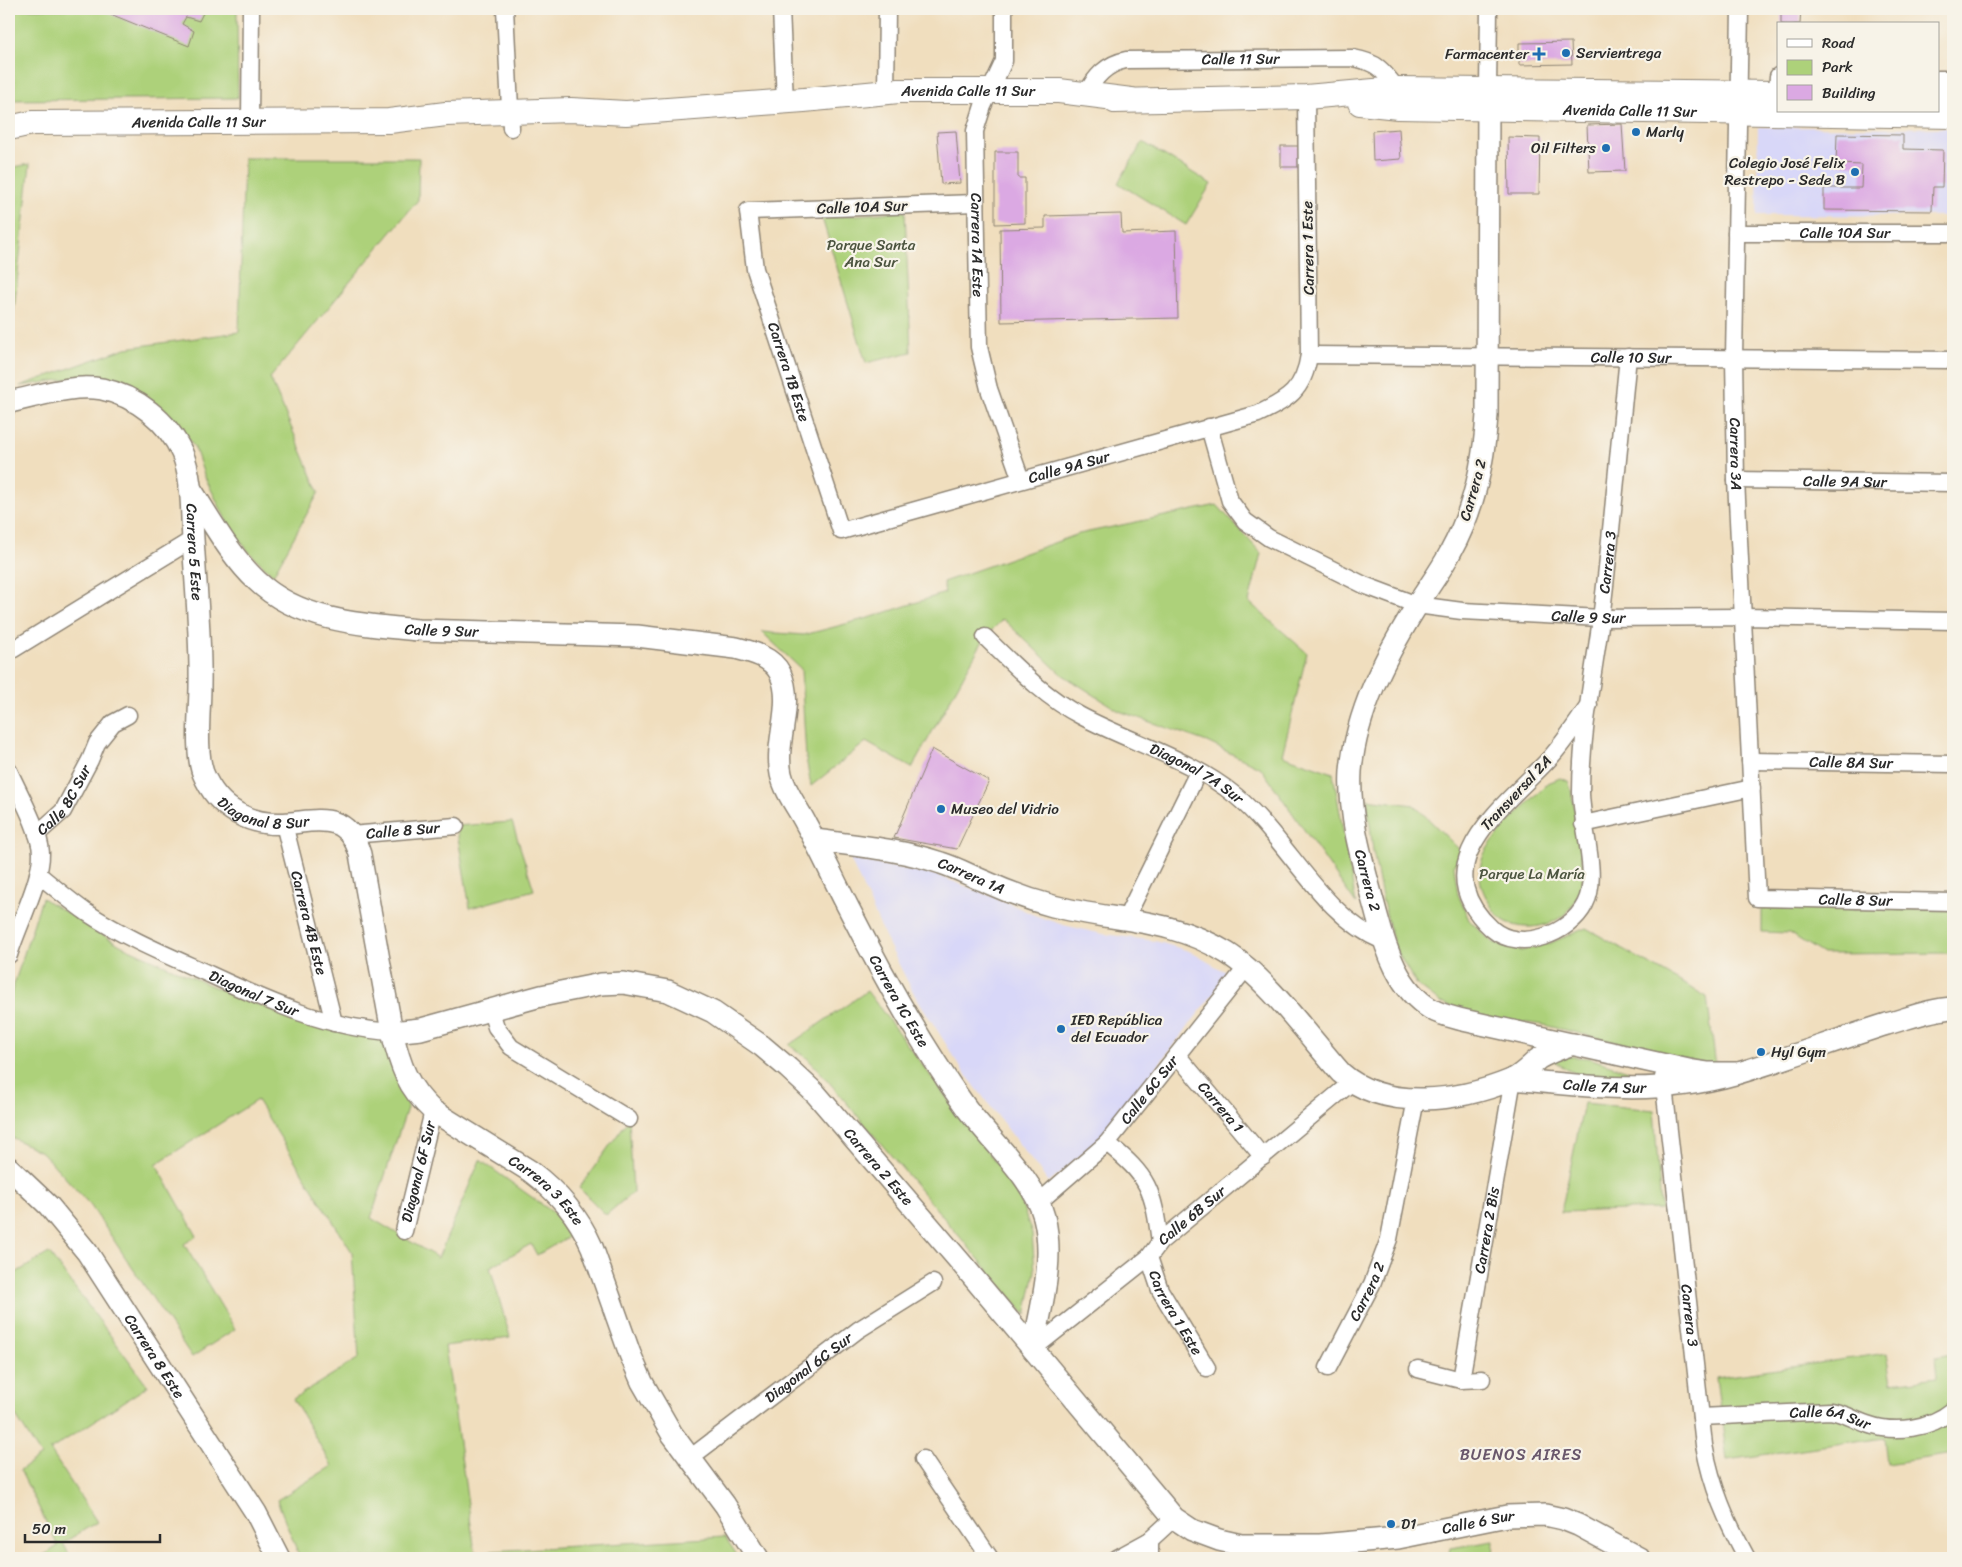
<svg xmlns="http://www.w3.org/2000/svg" width="1962" height="1567" viewBox="0 0 1962 1567" font-family="Sriracha,sans-serif">
	<style>
		.built { fill: #d8d7f8 }
		.green { fill: #add17a; stroke: #6c7e52 }
		.building { fill: #dba9e3 }
		.lines { fill: none; stroke-linecap: round; stroke-linejoin: round }
		.minor-casing { stroke: #8e8474; stroke-width: 19 }
		.tertiary-casing { stroke: #8e8474; stroke-width: 24 }
		.secondary-casing { stroke: #8e8474; stroke-width: 26 }
		.minor { stroke: #fff; stroke-width: 16 }
		.tertiary { stroke: #fff; stroke-width: 21 }
		.secondary { stroke: #fff; stroke-width: 24 }
		.poi-dot { fill: #1f6fb2; stroke: #f7f3e8; stroke-width: 2 }
		.labels { text-anchor: middle; stroke-width: 4.5; stroke-linejoin: round; paint-order: stroke }
		.poi-label { font-size: 15px; fill: #2b2b2b; stroke: #f7f3e8; text-anchor: start }
		.street-label { font-size: 15px; fill: #2b2b2b; stroke: #f7f3e8 }
		.park-label { font-size: 15px; fill: #4c543f; stroke: #f7f3e8 }
		.neighbourhood-label { font-size: 16px; letter-spacing: 1px; fill: #69576b; stroke: #f7f3e8 }
	</style>
	<rect width="100%" height="100%" fill="#f7f3e8"/>
	<filter id="ink" filterUnits="userSpaceOnUse"><feTurbulence type="fractalNoise" baseFrequency=".02" numOctaves="2"/><feDisplacementMap in="SourceGraphic" scale="10" xChannelSelector="R" yChannelSelector="G"/><feConvolveMatrix kernelMatrix="1 2 1 2 8 2 1 2 1" color-interpolation-filters="sRGB"/></filter>
	<filter id="wash" filterUnits="userSpaceOnUse"><feTurbulence type="fractalNoise" baseFrequency=".0096" numOctaves="4" result="noise"/><feDisplacementMap in="SourceGraphic" scale="20" xChannelSelector="R" yChannelSelector="G"/><feGaussianBlur stdDeviation="1.12" result="paint"/><feColorMatrix in="noise" values="0 0 0 0 0 0 0 0 0 0 0 0 0 0 0 0 0 1.4 0 .05"/><feComposite in="paint" operator="in"/></filter>
	<g filter="url(#wash)">
		<rect width="100%" height="100%" fill="#f0debe"/>
		<g class="built">
			<path d="M1758,127L1953,128V216L1757,215Z"/>
			<path d="M850,859L936,875L1004,901L1034,915L1063,925L1103,934L1155,941L1189,951L1229,974L1102,1137L1049,1183L961,1068L912,990L889,945Z"/>
		</g>
		<g class="green">
			<path d="M9,9H237L238,98L9,100Z"/>
			<path d="M1143,142L1211,184L1186,225L1118,183Z"/>
			<path d="M244,158H419L418,200L270,378L319,492L273,575L250,553L229,526L204,475L195,448L177,423L151,400L115,381L81,377L20,386L126,348L239,332Z"/>
			<path d="M30,164L9,355V168Z"/>
			<path d="M905,211L911,352L866,363L822,218Z"/>
			<path d="M1217,505L1261,553L1249,602L1307,653L1282,755L1333,773L1356,904L1261,768L1207,742L1119,711L1060,673L1003,619L985,637L912,768L866,742L811,786L806,758L801,669L762,632L804,635L872,617L945,593L943,582L1079,534Z"/>
			<path d="M1560,778L1568,781L1571,789L1584,873C1581,887 1577,904 1565,914C1550,927 1523,932 1505,921C1496,916 1491,906 1486,897C1479,884 1478,871 1483,857C1488,840 1533,799 1548,783Z"/>
			<path d="M1367,799L1414,805L1461,851L1454,866L1458,894L1469,920L1492,942L1521,951L1550,943L1586,928L1707,997L1716,1066L1544,1025L1480,1017L1441,1003L1416,984L1395,948L1383,902L1373,851Z"/>
			<path d="M512,822L534,890L470,908L456,826Z"/>
			<path d="M42,898L122,946L230,994L318,1028L383,1039L408,1105L371,1218L438,1258L480,1160L558,1216L573,1234L537,1255L531,1244L490,1267L510,1337L445,1346L475,1552L725,1537L739,1558H300L277,1500L332,1466L293,1399L359,1358L352,1252L257,1100L156,1164L197,1236L184,1244L235,1329L192,1357L91,1206L43,1153L9,1136V1000Z"/>
			<path d="M1762,908L1953,910V953L1823,954L1789,933L1762,932Z"/>
			<path d="M867,991L1001,1170L1020,1199L1032,1234L1035,1271L1026,1315L823,1075L807,1058L789,1045Z"/>
			<path d="M1563,1056L1589,1058L1631,1072C1600,1078 1576,1081 1551,1058Z"/>
			<path d="M1584,1103L1654,1110L1661,1209L1561,1212Z"/>
			<path d="M629,1119L633,1192L606,1215L579,1188Z"/>
			<path d="M49,1253L148,1386L50,1450L97,1522L63,1543L71,1558H39L58,1546L20,1470L41,1456L9,1405V1277Z"/>
			<path d="M1887,1353L1892,1383L1937,1377L1935,1357L1953,1354V1417H1950L1953,1454L1887,1464L1884,1437L1727,1460L1716,1378Z"/>
			<path d="M1494,1541L1493,1558H1448L1450,1548Z"/>
		</g>
		<g id="blocks">
			<g class="building">
				<path d="M98,9H205L199,21L186,17L182,24L194,31L189,46Z"/>
				<path d="M1781,9H1801L1800,24H1781Z"/>
				<path d="M1571,42L1572,64L1519,65V43Z"/>
				<path d="M1622,124L1625,171L1589,172L1587,125Z"/>
				<path d="M1399,129L1401,159L1373,161L1372,131Z"/>
				<path d="M956,131L960,183L941,184L937,132Z"/>
				<path d="M1837,134L1903,135V149L1943,150L1942,187H1933L1932,211L1824,210V188H1861L1862,165L1836,164Z"/>
				<path d="M1508,137L1540,138L1539,194H1509Z"/>
				<rect x="1281" y="146" width="20" height="21"/>
				<path d="M995,152H1018V178H1025V223L995,224Z"/>
				<path d="M1121,214L1122,233L1176,231L1178,318L1001,322L1000,229L1045,228V216Z"/>
				<path d="M932,749L989,781L957,849L894,838Z"/>
			</g>
		</g>
	</g>
	<g filter="url(#ink)">
		<use href="#blocks" fill-opacity="0" stroke="#8e8474" stroke-width="1"/>
		<g class="lines">
			<g class="minor-casing">
				<g id="minor">
					<path d="M505,9L511,128"/>
					<path d="M781,9L785,102"/>
					<path id="s1" d="M1004,9V61L983,106L975,131L979,347L989,389L1021,480"/>
					<path id="s2" d="M1740,9L1734,358L1736,480L1757,898L1953,902"/>
					<path d="M1938,79H1953"/>
					<path d="M1488,90L1489,9"/>
					<path d="M886,93L887,9"/>
					<path d="M1777,93L1778,76"/>
					<path id="s3" d="M1086,94C1095,77 1106,64 1126,60L1353,58C1377,62 1383,70 1397,89"/>
					<path d="M250,121L251,9"/>
					<path id="s4" d="M976,203L748,211L755,269L841,531L1258,414C1288,400 1304,390 1309,355L1306,97"/>
					<path id="s5" d="M1736,233H1953"/>
					<path id="s6" d="M1309,355L1953,360"/>
					<path id="s7" d="M1209,427L1230,501L1245,521L1269,538L1364,585L1417,605L1462,611L1601,618L1743,617L1953,621"/>
					<path id="s8" d="M1736,480L1953,483"/>
					<path id="s9" d="M985,637C1015,666 1044,697 1081,716C1132,743 1191,759 1236,796C1287,838 1322,917 1383,941"/>
					<path d="M9,652L193,539"/>
					<path id="s10" d="M1589,705C1577,723 1565,741 1550,758C1506,806 1420,863 1492,929C1520,953 1570,934 1585,904C1600,876 1581,825 1581,792C1581,735 1593,677 1601,619C1612,532 1619,444 1628,357"/>
					<path id="s11" d="M1750,761L1953,764"/>
					<path d="M9,771C19,793 40,830 41,853C42,879 17,928 9,955"/>
					<path id="s12" d="M284,824L334,1023"/>
					<path d="M1583,824L1752,788"/>
					<path id="s13" d="M37,834L63,811L90,760L97,743L113,723L128,715"/>
					<path id="s14" d="M351,835L456,826"/>
					<path id="s15" d="M38,874C54,887 69,900 86,912C125,938 169,956 211,975C269,1002 327,1028 392,1032"/>
					<path d="M1126,918L1198,772"/>
					<path d="M490,1008L496,1027L511,1047L629,1119"/>
					<path id="s16" d="M1177,1055L1263,1157"/>
					<path id="s17" d="M1663,1077L1704,1445C1712,1488 1726,1520 1747,1558"/>
					<path d="M1107,1143C1149,1177 1153,1189 1160,1242"/>
					<path id="s18" d="M1039,1202L1107,1143L1246,968"/>
					<path id="s19" d="M404,1231L433,1111"/>
					<path id="s20" d="M1149,1257L1160,1290L1207,1368"/>
					<path id="s21" d="M1033,1349L1149,1257L1160,1242L1352,1082"/>
					<path id="s22" d="M1328,1368L1372,1284L1389,1239L1416,1099"/>
					<path d="M1418,1369L1461,1380L1482,1379"/>
					<path id="s23" d="M1461,1380L1513,1079"/>
					<path id="s24" d="M1701,1417L1830,1411C1845,1413 1852,1419 1867,1424C1895,1434 1930,1429 1953,1410"/>
					<path id="s25" d="M690,1458L858,1330L933,1283"/>
					<path d="M923,1459L990,1558"/>
					<path d="M1117,1558L1150,1540L1174,1518"/>
					<path d="M1150,1558V1540"/>
				</g>
			</g>
			<g class="tertiary-casing">
				<g id="tertiary">
					<path id="s26" d="M1488,91L1487,415C1484,463 1474,510 1450,553C1440,572 1427,589 1416,607C1385,657 1356,712 1351,771C1348,820 1365,870 1377,916C1386,950 1399,990 1431,1009C1441,1015 1452,1017 1463,1020L1693,1071L1707,1073H1737"/>
					<path id="s27" d="M9,402C39,396 71,384 102,389C136,396 168,421 182,453C193,478 191,511 193,539C196,588 201,637 200,686C200,710 195,751 203,773C218,810 251,827 290,823C304,822 321,818 335,823C349,827 356,841 360,854L392,1032C400,1065 407,1087 433,1111L530,1171C558,1192 578,1215 592,1247L630,1354L642,1382L672,1434L725,1505L758,1558"/>
					<path id="s28" d="M190,488C210,518 230,556 257,581C299,621 363,625 418,630L637,636L736,648C752,652 772,657 780,673C795,704 774,741 781,774C785,792 798,808 806,824C821,851 834,880 848,907C883,976 920,1043 965,1106C989,1139 1034,1178 1044,1217C1055,1260 1041,1307 1033,1349"/>
					<path id="s29" d="M815,840C857,846 900,849 941,863C957,868 971,876 986,882C1008,892 1030,900 1053,906C1115,922 1170,917 1227,953C1267,978 1309,1037 1341,1073C1385,1112 1460,1101 1511,1080C1521,1076 1530,1066 1538,1059C1549,1052 1561,1048 1573,1044"/>
					<path id="s30" d="M392,1032L421,1029L541,996L601,984L623,983L668,991L713,1012L762,1046L788,1068L816,1094L962,1264L1174,1518L1192,1530L1219,1540L1241,1545H1320L1398,1538L1507,1516L1545,1515L1563,1519L1578,1525L1639,1558"/>
					<path id="s31" d="M1513,1079C1592,1087 1658,1096 1735,1074C1786,1059 1836,1040 1887,1024C1909,1018 1931,1009 1953,1008"/>
					<path id="s32" d="M9,1168L49,1206L87,1252L256,1513L279,1558"/>
				</g>
			</g>
			<g class="secondary-casing">
				<g id="secondary">
					<path d="M1938,95L1953,96"/>
					<path d="M1115,101L1306,97L1397,89L1778,93"/>
					<path id="s33" d="M1360,103L1398,107L1953,116"/>
					<path id="s34" d="M9,128L32,123L389,121L446,114L571,110L626,113L804,100L899,91H1059L1131,100"/>
				</g>
			</g>
			<use href="#minor" class="minor"/>
			<use href="#tertiary" class="tertiary"/>
			<use href="#secondary" class="secondary"/>
		</g>
	</g>
	<g class="poi-dot">
		<circle cx="1566" cy="53" r="5"/>
		<path d="M1536.5 46.5h5v5h5v5h-5v5h-5v-5h-5v-5h5z"/>
		<circle cx="1636" cy="132" r="5"/>
		<circle cx="1606" cy="148" r="5"/>
		<circle cx="1855" cy="172" r="5"/>
		<circle cx="941" cy="809" r="5"/>
		<circle cx="1061" cy="1029" r="5"/>
		<circle cx="1761" cy="1052" r="5"/>
		<circle cx="1391" cy="1524" r="5"/>
	</g>
	<g class="labels">
		<g class="poi-label">
			<text x="1576" y="58">Servientrega</text>
			<text x="1529" y="59" text-anchor="end">Farmacenter</text>
			<text x="1646" y="137">Marly</text>
			<text x="1596" y="153" text-anchor="end">Oil Filters</text>
			<text x="1845" y="168" text-anchor="end">Colegio José Felix<tspan x="1845" dy="17">Restrepo - Sede B</tspan></text>
			<text x="951" y="814">Museo del Vidrio</text>
			<text x="1071" y="1025">IED República<tspan x="1071" dy="17">del Ecuador</tspan></text>
			<text x="1771" y="1057">Hyl Gym</text>
			<text x="1401" y="1529">D1</text>
		</g>
		<g class="street-label">
			<text dy="5" stroke="none"><textPath href="#s3" startOffset="169">Calle 11 Sur</textPath></text>
			<text dy="5" stroke="none"><textPath href="#s34" startOffset="961">Avenida Calle 11 Sur</textPath></text>
			<text dy="5" stroke="none"><textPath href="#s33" startOffset="270">Avenida Calle 11 Sur</textPath></text>
			<text dy="5" stroke="none"><textPath href="#s34" startOffset="190">Avenida Calle 11 Sur</textPath></text>
			<text transform="translate(862 207) rotate(-2)" y="5">Calle 10A Sur</text>
			<text dy="5" stroke="none"><textPath href="#s5" startOffset="109">Calle 10A Sur</textPath></text>
			<text dy="5" stroke="none"><textPath href="#s1" startOffset="242">Carrera 1A Este</textPath></text>
			<text transform="translate(1308 248) rotate(-91)" y="5">Carrera 1 Este</text>
			<text dy="5" stroke="none"><textPath href="#s6" startOffset="322">Calle 10 Sur</textPath></text>
			<text dy="5" stroke="none"><textPath href="#s4" startOffset="395">Carrera 1B Este</textPath></text>
			<text dy="5" stroke="none"><textPath href="#s2" startOffset="445">Carrera 3A</textPath></text>
			<text dy="5" stroke="none"><textPath href="#s4" startOffset="799">Calle 9A Sur</textPath></text>
			<text dy="5" stroke="none"><textPath href="#s8" startOffset="109">Calle 9A Sur</textPath></text>
			<text transform="translate(1473 490) rotate(-74)" y="5">Carrera 2</text>
			<text dy="5" stroke="none"><textPath href="#s27" startOffset="301">Carrera 5 Este</textPath></text>
			<text dy="5" stroke="none"><textPath href="#s10" startOffset="730">Carrera 3</textPath></text>
			<text dy="5" stroke="none"><textPath href="#s7" startOffset="466">Calle 9 Sur</textPath></text>
			<text dy="5" stroke="none"><textPath href="#s28" startOffset="310">Calle 9 Sur</textPath></text>
			<text dy="5" stroke="none"><textPath href="#s11" startOffset="101">Calle 8A Sur</textPath></text>
			<text dy="5" stroke="none"><textPath href="#s9" startOffset="254">Diagonal 7A Sur</textPath></text>
			<text transform="translate(1516 793) rotate(-47)" y="5">Transversal 2A</text>
			<text dy="5" stroke="none"><textPath href="#s13" startOffset="44">Calle 8C Sur</textPath></text>
			<text dy="5" stroke="none"><textPath href="#s27" startOffset="602">Diagonal 8 Sur</textPath></text>
			<text dy="5" stroke="none"><textPath href="#s14" startOffset="52">Calle 8 Sur</textPath></text>
			<text dy="5" stroke="none"><textPath href="#s29" startOffset="161">Carrera 1A</textPath></text>
			<text dy="5" stroke="none"><textPath href="#s26" startOffset="821">Carrera 2</textPath></text>
			<text dy="5" stroke="none"><textPath href="#s2" startOffset="988">Calle 8 Sur</textPath></text>
			<text dy="5" stroke="none"><textPath href="#s12" startOffset="102">Carrera 4B Este</textPath></text>
			<text dy="5" stroke="none"><textPath href="#s15" startOffset="248">Diagonal 7 Sur</textPath></text>
			<text dy="5" stroke="none"><textPath href="#s28" startOffset="1016">Carrera 1C Este</textPath></text>
			<text dy="5" stroke="none"><textPath href="#s31" startOffset="92">Calle 7A Sur</textPath></text>
			<text dy="5" stroke="none"><textPath href="#s18" startOffset="158">Calle 6C Sur</textPath></text>
			<text dy="5" stroke="none"><textPath href="#s16" startOffset="68">Carrera 1</textPath></text>
			<text dy="5" stroke="none"><textPath href="#s30" startOffset="560">Carrera 2 Este</textPath></text>
			<text dy="5" stroke="none"><textPath href="#s19" startOffset="61">Diagonal 6F Sur</textPath></text>
			<text dy="5" stroke="none"><textPath href="#s27" startOffset="1128">Carrera 3 Este</textPath></text>
			<text dy="5" stroke="none"><textPath href="#s21" startOffset="208">Calle 6B Sur</textPath></text>
			<text dy="5" stroke="none"><textPath href="#s23" startOffset="152">Carrera 2 Bis</textPath></text>
			<text dy="5" stroke="none"><textPath href="#s22" startOffset="86">Carrera 2</textPath></text>
			<text dy="5" stroke="none"><textPath href="#s20" startOffset="62">Carrera 1 Este</textPath></text>
			<text dy="5" stroke="none"><textPath href="#s17" startOffset="240">Carrera 3</textPath></text>
			<text dy="5" stroke="none"><textPath href="#s32" startOffset="239">Carrera 8 Este</textPath></text>
			<text dy="5" stroke="none"><textPath href="#s25" startOffset="149">Diagonal 6C Sur</textPath></text>
			<text dy="5" stroke="none"><textPath href="#s24" startOffset="130">Calle 6A Sur</textPath></text>
			<text dy="5" stroke="none"><textPath href="#s30" startOffset="1331">Calle 6 Sur</textPath></text>
		</g>
		<g class="park-label">
			<text x="871" y="250">Parque Santa<tspan x="871" dy="17">Ana Sur</tspan></text>
			<text x="1532" y="879">Parque La María</text>
		</g>
		<g class="neighbourhood-label">
			<text x="1521" y="1460">BUENOS AIRES</text>
		</g>
	</g>
	<rect width="1962" height="1567" fill="none" stroke="#f7f3e8" stroke-width="30"/>
	<rect x="1777" y="22" width="162" height="90" fill="#f7f3e8" stroke="#a5a39c"/>
	<rect x="1787" y="39" width="25" height="8" fill="#ffffff" stroke="#a5a39c"/>
	<text x="1822" y="48" font-size="15" fill="#2b2b2b">Road</text>
	<rect x="1787" y="60" width="25" height="15" fill="#add17a" stroke="#a5a39c"/>
	<text x="1822" y="72" font-size="15" fill="#2b2b2b">Park</text>
	<rect x="1787" y="85" width="25" height="15" fill="#dba9e3" stroke="#a5a39c"/>
	<text x="1822" y="98" font-size="15" fill="#2b2b2b">Building</text>
	<path d="M25 1534v8h135v-8" fill="none" stroke="#2b2b2b" stroke-width="2.5"/>
	<text x="32" y="1534" font-size="15" fill="#2b2b2b" stroke="#f7f3e8" stroke-width="4" paint-order="stroke">50 m</text>
</svg>
